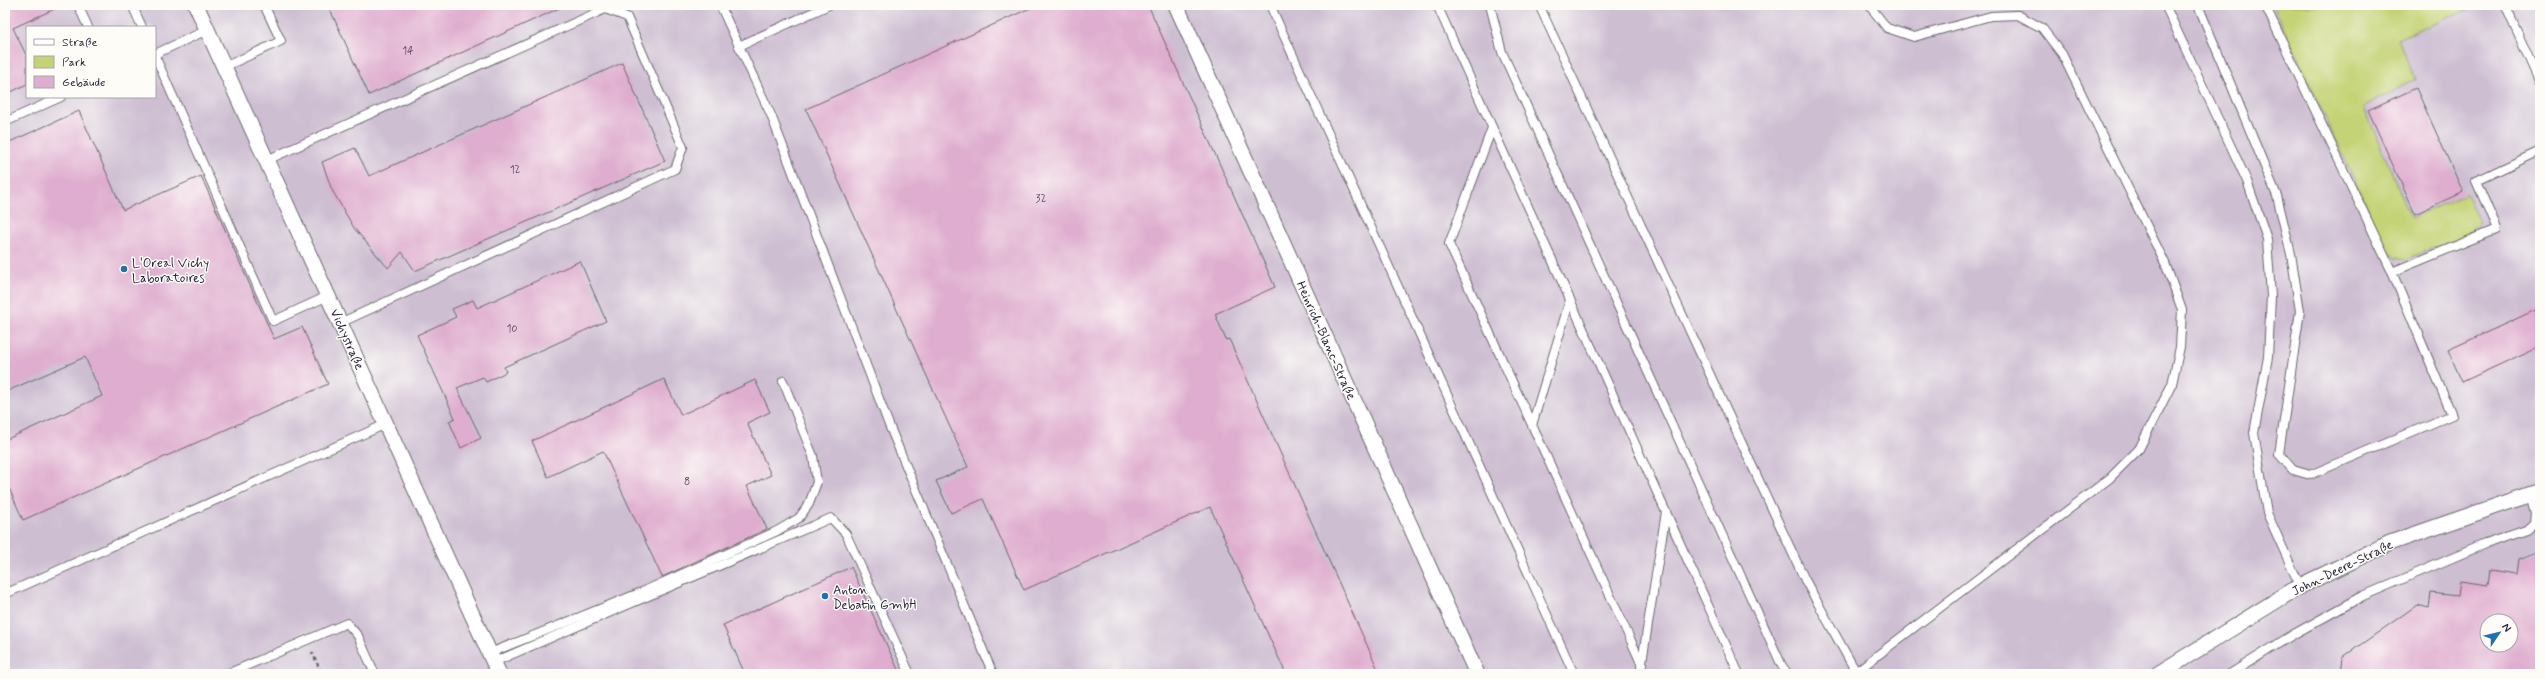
<svg xmlns="http://www.w3.org/2000/svg" width="2545" height="679" viewBox="0 0 2545 679" font-family="Mynerve,sans-serif">
	<style>
		.industrial { fill: #cdbed2; fill-rule: evenodd }
		.green { fill: #c4d375; stroke: #737a58 }
		.building { fill: #dfadcf; fill-rule: evenodd }
		.lines { fill: none; stroke-linecap: round; stroke-linejoin: round }
		.service-casing { stroke: #69676d; stroke-width: 10 }
		.minor-casing { stroke: #69676d; stroke-width: 17 }
		.path { stroke: #69676d; stroke-width: 2.5; stroke-dasharray: 3 3; stroke-linecap: butt }
		.service { stroke: #fff; stroke-width: 8 }
		.minor { stroke: #fff; stroke-width: 15 }
		.poi-dot { fill: #1f6fb2; stroke: #fdfcf7; stroke-width: 1.5 }
		.labels { text-anchor: middle; stroke-width: 3; stroke-linejoin: round; paint-order: stroke }
		.number-label { font-size: 11px; fill: #514560 }
		.poi-label { font-size: 13px; fill: #22223b; stroke: #fdfcf7; text-anchor: start }
		.street-label { font-size: 13px; fill: #22223b; stroke: #fdfcf7 }
	</style>
	<rect width="100%" height="100%" fill="#fdfcf7"/>
	<filter id="ink" filterUnits="userSpaceOnUse"><feTurbulence type="fractalNoise" baseFrequency=".025" numOctaves="2"/><feDisplacementMap in="SourceGraphic" scale="8" xChannelSelector="R" yChannelSelector="G"/><feConvolveMatrix kernelMatrix="1 2 1 2 8 2 1 2 1" color-interpolation-filters="sRGB"/></filter>
	<filter id="wash" filterUnits="userSpaceOnUse"><feTurbulence type="fractalNoise" baseFrequency=".012" numOctaves="4" result="noise"/><feDisplacementMap in="SourceGraphic" scale="16" xChannelSelector="R" yChannelSelector="G"/><feGaussianBlur stdDeviation="0.9" result="paint"/><feColorMatrix in="noise" values="0 0 0 0 0 0 0 0 0 0 0 0 0 0 0 0 0 1.4 0 .05"/><feComposite in="paint" operator="in"/></filter>
	<g filter="url(#wash)">
		<rect width="100%" height="100%" fill="#eee6ca"/>
		<path class="industrial" d="M5,5H2540V674H5ZM27,27H155V97H27ZM2487,621H2511V645H2487Z"/>
		<path class="green" d="M2273,5H2478L2398,39L2415,79L2364,107L2411,218L2466,194L2479,222L2468,234L2406,259L2396,257L2387,250Z"/>
		<g id="blocks">
			<g class="building">
				<path d="M5,5H63L13,28L27,57V84L5,95Z"/>
				<path d="M328,5H566L369,95Z"/>
				<path d="M1037,5H1148L1275,287L1215,314L1226,340L1229,339L1380,674H1286L1210,507L1024,590L983,499L951,513L936,481L968,467L806,109Z"/>
				<path d="M622,63L665,161L415,271L402,252L388,268L354,228L332,190L322,162L355,148L369,176Z"/>
				<path d="M2416,88L2463,192L2415,214L2368,110Z"/>
				<path d="M79,111L123,210L201,176L274,339L302,327L328,384L23,520L5,479V440L102,396L85,357L5,392V144Z"/>
				<path d="M580,261L606,321L504,367L506,372L486,382L483,377L457,388L481,438L461,448L449,421L455,418L417,335L456,317L452,309L473,300L477,308Z"/>
				<path d="M2540,308V346L2462,382L2448,350Z"/>
				<path d="M664,379L681,415L755,380L770,412L747,423L771,475L747,486L767,529L662,577L603,451L548,477L532,441Z"/>
				<path d="M2540,551V674H2341L2343,657L2417,605L2429,608L2431,593L2458,596L2460,581L2488,585L2490,570L2517,574L2519,559ZM2487,621H2511V645H2487Z"/>
				<path d="M851,567L900,674H745L723,625Z"/>
			</g>
		</g>
	</g>
	<g filter="url(#ink)">
		<use href="#blocks" fill-opacity="0" stroke="#69676d" stroke-width="1"/>
		<g class="lines">
			<g class="service-casing">
				<g id="service">
					<path d="M78,5L88,27"/>
					<path d="M132,5L142,27"/>
					<path d="M720,5L771,115L889,425L993,674"/>
					<path d="M1270,5L1574,674"/>
					<path d="M1437,5L1739,674"/>
					<path d="M1490,5L1502,52L1782,666L1788,674"/>
					<path d="M1539,5L1805,580L1856,672"/>
					<path d="M2165,5L2247,181L2267,239L2271,296L2268,357L2254,433L2267,513L2300,586"/>
					<path d="M2198,5L2277,196L2291,254L2300,311L2279,454L2293,470L2310,475L2452,415L2392,272L2265,5"/>
					<path d="M2505,5L2540,83"/>
					<path d="M739,46L829,5"/>
					<path d="M155,54L207,30"/>
					<path d="M155,56L273,321L328,296"/>
					<path d="M224,67L281,41L264,5"/>
					<path d="M5,122L61,97"/>
					<path d="M1492,128L1449,244L1642,665"/>
					<path d="M267,160L605,9L627,17L683,147L675,169L340,323"/>
					<path d="M2392,272L2497,229L2476,181L2540,151"/>
					<path d="M1532,425L1570,300"/>
					<path d="M5,594L386,424"/>
					<path d="M490,653L642,592L777,531L799,518L809,504L817,482L813,456L783,381"/>
					<path d="M494,662L831,518L846,534L910,674"/>
					<path d="M227,674L347,623L358,636L375,674"/>
					<path d="M1640,674L1666,512"/>
					<path d="M1853,674L2110,478L2139,449L2172,384L2180,347L2182,310L2165,263L2062,54L2042,28L2018,15L1991,16L1914,37L1887,28L1869,5"/>
					<path d="M2230,674L2294,634L2363,596L2485,544L2526,530L2534,523L2535,513L2530,494"/>
				</g>
			</g>
			<g class="minor-casing">
				<g id="minor">
					<path d="M196,5L499,674"/>
					<path d="M1176,5L1477,674"/>
					<path d="M2158,674L2300,586L2390,543L2540,491"/>
				</g>
			</g>
			<path class="path" d="M312,652L322,674"/>
			<use href="#service" class="service"/>
			<use href="#minor" class="minor"/>
		</g>
	</g>
	<g class="poi-dot">
		<circle cx="124" cy="269" r="4"/>
		<circle cx="825" cy="596" r="4"/>
	</g>
	<g class="labels">
		<g class="number-label">
			<text x="408" y="54">14</text>
			<text x="515" y="173">12</text>
			<text x="1041" y="202">32</text>
			<text x="512" y="332">10</text>
			<text x="687" y="485">8</text>
		</g>
		<g class="poi-label">
			<text x="132" y="267">L'Oreal Vichy<tspan x="132" dy="15">Laboratoires</tspan></text>
			<text x="833" y="594">Anton<tspan x="833" dy="15">Debatin GmbH</tspan></text>
		</g>
		<g class="street-label">
			<text transform="translate(348 339) rotate(66)" y="5">Vichystraße</text>
			<text transform="translate(1327 340) rotate(66)" y="5">Heinrich-Blanc-Straße</text>
			<text transform="translate(2342 567) rotate(-26)" y="5">John-Deere-Straße</text>
		</g>
	</g>
	<rect width="2545" height="679" fill="none" stroke="#fdfcf7" stroke-width="20"/>
	<rect x="26" y="26" width="130" height="72" fill="#fdfcf7" stroke="#a5a5ac"/>
	<rect x="34" y="39" width="20" height="6" fill="#ffffff" stroke="#a5a5ac"/>
	<text x="62" y="46" font-size="12" fill="#22223b">Straße</text>
	<rect x="34" y="56" width="20" height="12" fill="#c4d375" stroke="#a5a5ac"/>
	<text x="62" y="66" font-size="12" fill="#22223b">Park</text>
	<rect x="34" y="76" width="20" height="12" fill="#dfadcf" stroke="#a5a5ac"/>
	<text x="62" y="86" font-size="12" fill="#22223b">Gebäude</text>
	<g transform="translate(2499 633) rotate(55)"><circle r="19" fill="#fdfcf7" stroke="#a5a5ac"/>
	<path d="M0-3L7 15L0 10L-7 15Z" fill="#1f6fb2"/>
	<text y="-6" font-size="11" font-weight="bold" text-anchor="middle" fill="#22223b">N</text>
	</g>
</svg>
